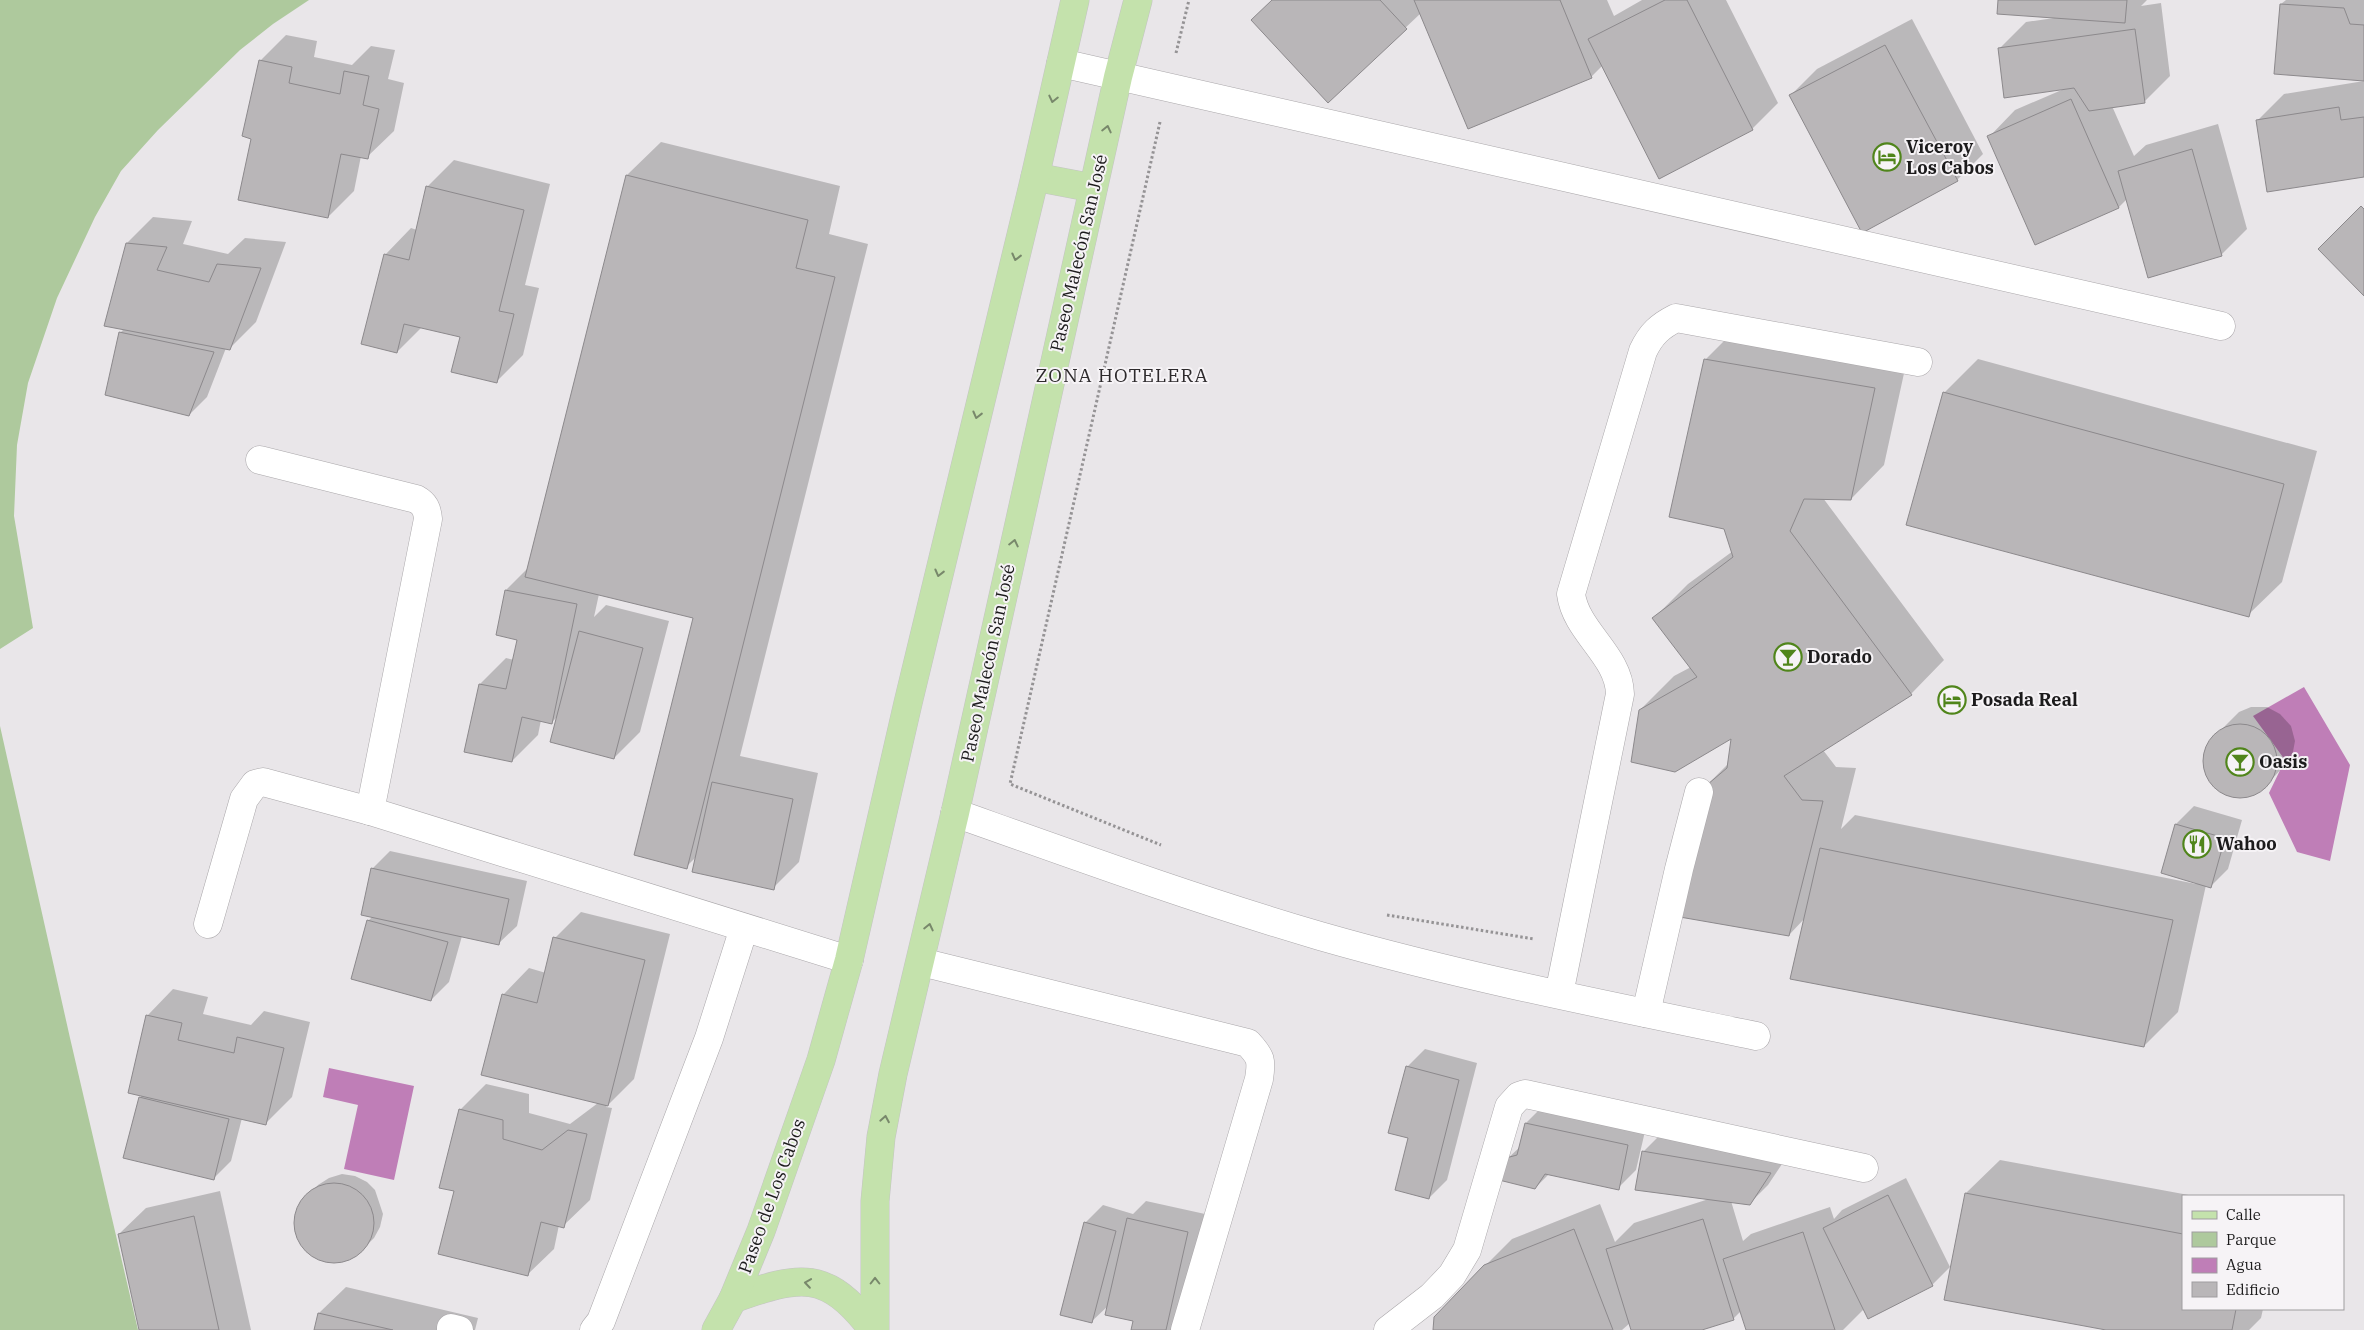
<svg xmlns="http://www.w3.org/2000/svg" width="2364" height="1330" viewBox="0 0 2364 1330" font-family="'IBM Plex Serif',serif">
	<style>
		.green { fill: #aec99d }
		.water { fill: #bf7eb7 }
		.shadow { fill: #0003 }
		.building { fill: #b9b6b8; stroke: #8c898c }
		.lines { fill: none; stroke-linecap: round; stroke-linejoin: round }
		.minor-casing { stroke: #aaa7aa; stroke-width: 29 }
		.major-casing { stroke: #c4c4c4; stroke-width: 29 }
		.path { stroke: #959395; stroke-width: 3; stroke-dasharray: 2.5 2.5; stroke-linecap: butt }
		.minor { stroke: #fff; stroke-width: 28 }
		.major { stroke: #c4e2ac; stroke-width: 28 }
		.oneway { stroke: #78886b }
		.labels { text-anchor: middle; stroke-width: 4; stroke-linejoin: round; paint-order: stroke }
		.poi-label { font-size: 18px; font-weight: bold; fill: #1c1b1c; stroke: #f6f3f6; text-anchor: start }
		.street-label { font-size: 18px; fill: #1c1b1c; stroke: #f6f3f6 }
		.neighbourhood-label { font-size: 19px; letter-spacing: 1px; fill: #2d2a2c; stroke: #f6f3f6 }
	</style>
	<rect width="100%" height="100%" fill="#e9e6e9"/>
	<g class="green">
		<path d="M0,0H309L273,24L240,50L158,130L121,171L95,217L57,298L28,383L17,445L14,516L33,628L0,649Z"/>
		<path d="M0,726L70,1038L138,1330H0Z"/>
	</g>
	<g class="water">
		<path d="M2304,687L2350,765L2330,861L2297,852L2269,793L2285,760L2253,716Z"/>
		<path d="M329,1068L414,1086L394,1180L344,1169L358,1105L323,1097Z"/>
	</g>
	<g class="shadow">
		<path d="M1273,0H1607L1614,16L1642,0H1726L1778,103L1752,129L1603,65L1591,77L1421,13L1328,101Z"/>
		<path d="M1999,0H2147L2141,6L2161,3L2170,76L2144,102L2112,106L2134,156L2146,145L2218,124L2247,229L2221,255L2127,199L2119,207L1989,137L2015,110L2064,89L2000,48L2026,22L2054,18Z"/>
		<path d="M2286,0H2364V79L2281,4Z"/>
		<path d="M1912,19L1983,154L1957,180L1791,95L1817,69Z"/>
		<path d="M286,35L317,41L314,57L352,65L371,46L395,50L388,79L404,83L394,131L367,157L361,156L354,191L328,217L252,138L260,61Z"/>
		<path d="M2364,81V175L2258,120L2284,94Z"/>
		<path d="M661,142L840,186L829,234L868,244L740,756L818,773L799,862L773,888L696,857L686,867L695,617L599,594L594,617L606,605L669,621L640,732L614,758L558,716L552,722L541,720L538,735L512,761L480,684L506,658L514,660L518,639L497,634L506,590L528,568L627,175Z"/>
		<path d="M454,160L550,184L525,285L539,288L523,355L496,382L461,336L422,327L397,352L385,255L411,228L417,230L428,186Z"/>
		<path d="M153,217L192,221L183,244L228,254L245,238L286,242L256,322L229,349L226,348L207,397L189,415L120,333L124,329L127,243Z"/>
		<path d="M1739,326L1908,355L1884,465L1851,499L1823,498L1944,660L1911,694L1823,750L1836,767L1856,768L1841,829L1855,815L2196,884L2197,883L2162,872L2176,824L2194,806L2242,820L2228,869L2210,887L2206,885L2178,1012L2144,1046L1805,918L1789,935L1702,790L1729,763L1732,736L1640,710L1674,676L1691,667L1654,618L1688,584L1733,551L1705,360Z"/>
		<path d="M1978,359L2317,451L2282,582L2248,615L1944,393Z"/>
		<path d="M2251,707H2267L2280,714L2291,726L2295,741L2292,757L2264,788L2253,795L2240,797L2227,795L2215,788L2207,777L2204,765L2205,752L2211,740L2239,712Z"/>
		<path d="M390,851L527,881L517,926L499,943L462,936L449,982L431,1000L368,921L373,916L372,869Z"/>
		<path d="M581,912L670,934L634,1079L606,1107L612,1108L590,1200L563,1226L559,1225L554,1249L527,1275L455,1190L460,1110L486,1084L529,1094V1113L570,1124L598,1103L503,995L529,968L546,973L555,938Z"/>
		<path d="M173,989L208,997L203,1014L251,1025L264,1011L310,1022L292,1097L266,1123L242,1118L231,1161L213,1179L140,1098L142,1095L147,1016Z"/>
		<path d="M1425,1049L1477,1063L1447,1180L1429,1198L1410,1137L1407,1067Z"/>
		<path d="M1544,1105L1646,1127L1636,1170L1618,1188L1549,1174L1535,1188L1507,1159L1521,1146L1526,1123Z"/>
		<path d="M1661,1134L1788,1155L1768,1185L1750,1203L1731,1201L1743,1241L1751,1234L1830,1207L1834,1219L1842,1210L1906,1178L1950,1267L1932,1285L1864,1309L1843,1330H1747L1741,1311L1733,1319L1697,1330H1632L1630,1323L1622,1330H1434L1485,1266L1512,1239L1600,1204L1615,1242L1634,1223L1712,1198L1643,1152Z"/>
		<path d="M2000,1160L2194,1196H2183V1309H2263L2261,1318L2249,1330H2113L1966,1193Z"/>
		<path d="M342,1174L355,1176L367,1182L375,1190L383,1214L380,1227L374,1238L365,1247L355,1256L343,1261H331L318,1258L308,1251L300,1242L296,1229V1216L301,1204L318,1185L329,1178Z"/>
		<path d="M220,1191L251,1330H141L119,1234L146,1208Z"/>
		<path d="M1146,1201L1205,1214L1179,1330H1133L1135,1320L1109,1305L1091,1322L1085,1223L1103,1205L1133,1214Z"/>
		<path d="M346,1287L478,1318L475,1330H315L319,1313Z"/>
	</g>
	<g class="building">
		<path d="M1272,0H1380L1407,29L1328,103L1251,20Z"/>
		<path d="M1414,0H1560L1592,78L1468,129Z"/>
		<path d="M1665,0H1687L1753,130L1659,179L1588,39Z"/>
		<path d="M1998,0H2127L2125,23L1997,14Z"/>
		<path d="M2280,4L2344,8L2350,24L2364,25V81L2274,74Z"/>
		<path d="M2135,29L2145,103L2089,111L2074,88L2004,98L1998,48Z"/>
		<path d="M1885,45L1958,181L1862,233L1789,95Z"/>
		<path d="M259,60L292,67L289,83L340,94L344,71L369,76L363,105L379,109L368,159L341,154L328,218L238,200L251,139L242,136Z"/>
		<path d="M2071,99L2119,208L2035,245L1987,136Z"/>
		<path d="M2339,107L2341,120L2364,117V177L2267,192L2256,120Z"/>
		<path d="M2192,149L2222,256L2148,278L2118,171Z"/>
		<path d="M626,175L808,220L796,268L835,277L687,869L634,855L693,618L525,577Z"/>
		<path d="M426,186L524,210L499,311L514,314L497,383L451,372L460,337L404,324L397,353L361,344L384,254L409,260Z"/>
		<path d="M2361,206L2364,209V296L2318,249Z"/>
		<path d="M126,243L167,247L157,270L209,282L217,264L261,268L230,350L104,326Z"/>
		<path d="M119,332L214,352L189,416L105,395Z"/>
		<path d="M1704,359L1875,388L1851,500L1804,499L1790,531L1912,695L1784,776L1802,800L1823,801L1789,936L1674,916L1701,790L1727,768L1731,739L1675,772L1631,762L1639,710L1697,677L1652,618L1733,557L1724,529L1669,517Z"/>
		<path d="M1943,392L2284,484L2249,617L1906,525Z"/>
		<path d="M505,590L577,604L552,724L522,717L512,762L464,752L479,684L506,689L517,640L496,635Z"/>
		<path d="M579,631L643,648L614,759L550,742Z"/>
		<circle cx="2240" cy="761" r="37"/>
		<path d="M712,782L793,799L774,890L692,872Z"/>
		<path d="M2175,824L2225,838L2211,888L2161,873Z"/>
		<path d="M1820,848L2173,920L2144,1047L1790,979Z"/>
		<path d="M371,868L509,899L499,945L361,915Z"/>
		<path d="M367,920L448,942L431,1001L351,979Z"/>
		<path d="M553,937L645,960L608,1106L481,1075L502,994L537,1003Z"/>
		<path d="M146,1015L182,1023L178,1040L234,1053L237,1037L284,1048L266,1125L128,1093Z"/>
		<path d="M1406,1066L1459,1080L1429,1199L1395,1190L1408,1138L1388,1133Z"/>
		<path d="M139,1097L229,1119L214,1180L123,1158Z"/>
		<path d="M459,1109L503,1120V1139L542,1150L568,1130L587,1134L564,1228L541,1222L528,1276L438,1254L454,1191L439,1188Z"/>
		<path d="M1525,1123L1628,1145L1619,1190L1545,1174L1535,1189L1495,1179L1506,1158L1517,1155Z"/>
		<path d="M1642,1151L1771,1173L1750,1205L1635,1190Z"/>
		<circle cx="334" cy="1223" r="40"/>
		<path d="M1965,1193L2183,1234V1309H2236L2232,1330H2106L1944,1300Z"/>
		<path d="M1888,1195L1933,1286L1868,1319L1823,1228Z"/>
		<path d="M194,1216L219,1330H139L118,1234Z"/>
		<path d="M1127,1218L1188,1232L1166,1330H1131L1133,1321L1105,1315Z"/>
		<path d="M1703,1219L1734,1320L1702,1330H1631L1606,1249Z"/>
		<path d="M1084,1222L1116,1231L1092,1323L1060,1315Z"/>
		<path d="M1574,1229L1613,1330H1433L1434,1317L1484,1265Z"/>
		<path d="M1803,1232L1835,1330H1746L1723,1259Z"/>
		<path d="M318,1313L393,1330H314Z"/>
	</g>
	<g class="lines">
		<g class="minor-casing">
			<g id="minor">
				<path d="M1061,63L2221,326"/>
				<path d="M260,460L416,499C425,504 427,509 428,519L370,811"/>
				<path d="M955,813C1076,856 1197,900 1320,936C1463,977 1611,1006 1756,1036"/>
				<path d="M208,924L244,799L255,784L263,782L370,811L849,960"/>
				<path d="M921,962L1248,1043C1261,1057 1262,1060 1259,1079L1185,1330"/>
				<path d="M1559,994L1620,694C1619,655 1576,632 1571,594L1643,351C1651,334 1660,326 1676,318L1918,362"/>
				<path d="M1646,1013L1679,869L1699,792"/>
				<path d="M451,1328L459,1330"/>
				<path d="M594,1330L601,1321L709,1038L744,928"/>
				<path d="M1388,1330L1432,1296L1452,1275L1467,1250L1509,1107L1519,1096L1525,1094L1864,1168"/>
			</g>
		</g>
		<g class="major-casing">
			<g id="major">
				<path d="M1035,177L1093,188"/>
				<path d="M733,1299C801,1275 826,1269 873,1330"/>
				<path d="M716,1330L733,1299L761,1231L821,1060L849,960L908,703L1035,177L1075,0"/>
				<path d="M875,1330V1201L881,1137L893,1074L955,813L1118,77L1138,0"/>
			</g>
		</g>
		<g class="path">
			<path d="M1176,53L1189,0"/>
			<path d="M1160,122L1010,784L1161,845"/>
			<path d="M1387,915L1534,939"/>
		</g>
		<use href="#minor" class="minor"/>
		<use href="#major" class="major"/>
	</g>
	<defs><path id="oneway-chevron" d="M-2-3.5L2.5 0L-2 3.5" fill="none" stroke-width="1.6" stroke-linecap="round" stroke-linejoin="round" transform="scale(1.25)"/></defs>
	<g class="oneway">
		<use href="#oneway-chevron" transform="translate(1053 99) rotate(103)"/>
		<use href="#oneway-chevron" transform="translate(1107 129) rotate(-77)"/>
		<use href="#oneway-chevron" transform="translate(1016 257) rotate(104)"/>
		<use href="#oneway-chevron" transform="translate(977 415) rotate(104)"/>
		<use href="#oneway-chevron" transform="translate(1014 543) rotate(-77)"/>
		<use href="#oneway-chevron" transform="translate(939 573) rotate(104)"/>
		<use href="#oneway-chevron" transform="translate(929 927) rotate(-77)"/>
		<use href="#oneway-chevron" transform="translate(885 1119) rotate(-80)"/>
		<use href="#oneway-chevron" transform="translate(875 1281) rotate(-90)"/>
		<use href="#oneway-chevron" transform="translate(808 1283) rotate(-172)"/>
	</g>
	<defs>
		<g id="hotel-ring" transform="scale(1.4375)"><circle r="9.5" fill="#f6f3f6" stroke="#50851b" stroke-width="1.5"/><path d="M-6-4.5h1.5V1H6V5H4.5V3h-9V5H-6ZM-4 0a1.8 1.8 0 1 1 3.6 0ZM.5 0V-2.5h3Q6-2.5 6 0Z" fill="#50851b"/></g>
		<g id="bar-ring" transform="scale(1.4375)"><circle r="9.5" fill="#f6f3f6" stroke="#50851b" stroke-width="1.5"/><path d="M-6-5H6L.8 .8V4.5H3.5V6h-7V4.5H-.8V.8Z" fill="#50851b"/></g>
		<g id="restaurant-ring" transform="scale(1.4375)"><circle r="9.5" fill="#f6f3f6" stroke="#50851b" stroke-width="1.5"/><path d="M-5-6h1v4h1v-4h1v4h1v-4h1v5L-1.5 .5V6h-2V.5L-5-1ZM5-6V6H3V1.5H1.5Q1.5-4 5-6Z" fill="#50851b"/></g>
	</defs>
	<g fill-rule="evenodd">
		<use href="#hotel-ring" x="1887" y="157"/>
		<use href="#bar-ring" x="1788" y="657"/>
		<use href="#hotel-ring" x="1952" y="700"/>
		<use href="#bar-ring" x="2240" y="762"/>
		<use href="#restaurant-ring" x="2197" y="844"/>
	</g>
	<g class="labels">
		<g class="poi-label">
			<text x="1906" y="153">Viceroy<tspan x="1906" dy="21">Los Cabos</tspan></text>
			<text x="1807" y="663">Dorado</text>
			<text x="1971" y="706">Posada Real</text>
			<text x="2259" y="768">Oasis</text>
			<text x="2216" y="850">Wahoo</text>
		</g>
		<g class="street-label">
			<text transform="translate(1079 253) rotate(-77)" y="6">Paseo Malecón San José</text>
			<text transform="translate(988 663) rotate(-78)" y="6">Paseo Malecón San José</text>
			<text transform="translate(772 1196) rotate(-70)" y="6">Paseo de Los Cabos</text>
		</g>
		<g class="neighbourhood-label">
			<text x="1122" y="382">ZONA HOTELERA</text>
		</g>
	</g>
	<rect x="2182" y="1195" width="162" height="115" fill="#f6f3f6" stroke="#9f9d9f"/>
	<rect x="2192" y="1211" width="25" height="8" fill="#c4e2ac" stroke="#9f9d9f"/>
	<text x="2226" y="1220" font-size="15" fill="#1c1b1c">Calle</text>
	<rect x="2192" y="1232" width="25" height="15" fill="#aec99d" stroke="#9f9d9f"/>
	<text x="2226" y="1245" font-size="15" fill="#1c1b1c">Parque</text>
	<rect x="2192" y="1258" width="25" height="15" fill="#bf7eb7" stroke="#9f9d9f"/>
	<text x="2226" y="1270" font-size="15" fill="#1c1b1c">Agua</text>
	<rect x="2192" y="1282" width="25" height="15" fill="#b9b6b8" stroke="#9f9d9f"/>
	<text x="2226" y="1295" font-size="15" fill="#1c1b1c">Edificio</text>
</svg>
